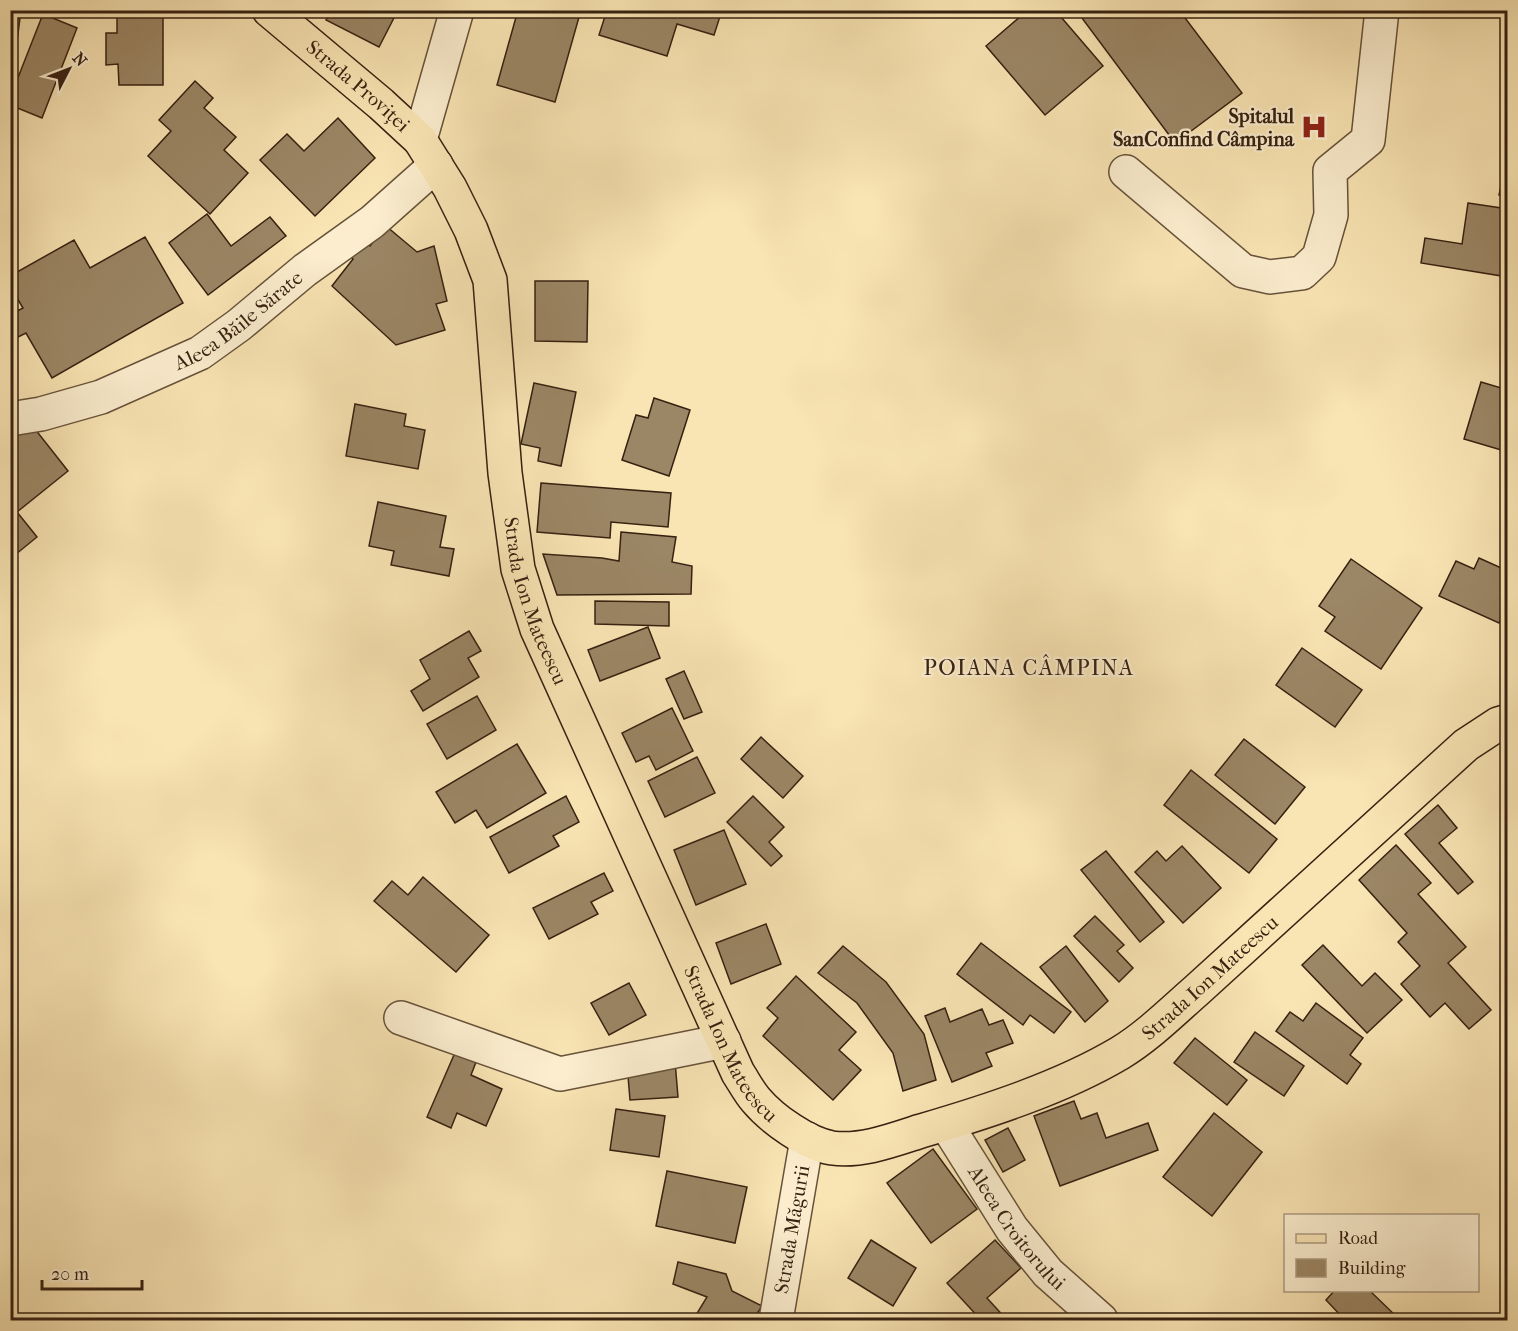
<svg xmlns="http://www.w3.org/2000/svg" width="1518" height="1331" viewBox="0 0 1518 1331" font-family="'IM FELL French Canon',serif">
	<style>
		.building { fill: #9b8665; stroke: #362111; stroke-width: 1.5 }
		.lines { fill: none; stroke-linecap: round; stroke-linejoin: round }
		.minor-casing { stroke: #67523a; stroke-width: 36 }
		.major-casing { stroke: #362111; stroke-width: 36 }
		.minor { stroke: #fbedce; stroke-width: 33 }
		.major { stroke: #f9e4b3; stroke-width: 33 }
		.labels { text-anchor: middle; stroke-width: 4.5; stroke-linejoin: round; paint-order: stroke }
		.street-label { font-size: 20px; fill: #362111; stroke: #fbedce }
		.poi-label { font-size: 20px; font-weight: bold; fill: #362111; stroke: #fbedce; text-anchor: end }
		.quarter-label { font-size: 22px; letter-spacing: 1.5px; fill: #362111; stroke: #fbedce }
	</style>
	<rect width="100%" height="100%" fill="#f9e4b3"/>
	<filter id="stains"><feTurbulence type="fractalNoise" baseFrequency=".00333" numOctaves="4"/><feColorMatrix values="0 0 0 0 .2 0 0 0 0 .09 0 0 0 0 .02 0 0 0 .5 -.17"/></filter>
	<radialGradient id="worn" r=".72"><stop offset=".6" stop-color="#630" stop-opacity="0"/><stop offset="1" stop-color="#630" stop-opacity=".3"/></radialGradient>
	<g class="building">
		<path d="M10,10H21L15,58L10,56Z"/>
		<path d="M117,10H163V85H119L118,64L106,65V33H117Z"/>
		<path d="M331,10H398L379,47L326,20Z"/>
		<path d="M518,10H581L555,102L497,85Z"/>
		<path d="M607,10H722L714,35L677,24L667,56L599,35Z"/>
		<path d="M1028,10H1055L1103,66L1045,115L986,46Z"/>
		<path d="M1076,10H1179L1242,93L1175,143Z"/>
		<path d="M43,14L77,28L42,118L10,105V98Z"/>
		<path d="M195,81L213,98L204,108L236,137L224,150L248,173L210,214L148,156L171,131L159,120Z"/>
		<path d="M338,118L375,158L315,216L260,160L287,134L304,151Z"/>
		<path d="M1508,156V197L1499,195Z"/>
		<path d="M1468,203L1508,209V277L1421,263L1425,238L1462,244Z"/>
		<path d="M207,214L231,246L270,217L286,236L208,295L169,243Z"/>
		<path d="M386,226L417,252L434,246L447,301L436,304L445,330L396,345L332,286L353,259L346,251L359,238L370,246Z"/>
		<path d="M145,237L183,303L52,378L26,333L10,341V315L23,308L10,286V276L74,240L90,268Z"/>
		<path d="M535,281H588L587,342L535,341Z"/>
		<path d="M1481,382L1508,390V452L1464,439Z"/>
		<path d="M534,383L576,392L561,466L538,461L540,448L521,444Z"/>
		<path d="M654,398L690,410L669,476L622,460L636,415L648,418Z"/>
		<path d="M355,404L406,414L404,426L425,430L418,469L346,456Z"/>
		<path d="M31,424L68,471L17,512L37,537L10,559V441Z"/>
		<path d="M541,483L671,493L668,527L611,522L610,538L537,532Z"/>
		<path d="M378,502L446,516L440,547L454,549L449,576L391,565L394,551L369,546Z"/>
		<path d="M621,532L676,537L672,562L692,566L691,594L557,595L543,554L602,558L619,561Z"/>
		<path d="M1479,558L1508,571V605L1499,623L1439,596L1456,561L1474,569Z"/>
		<path d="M1351,559L1422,608L1381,669L1325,631L1335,617L1319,606Z"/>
		<path d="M595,601L669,602V626L595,624Z"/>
		<path d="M648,627L660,658L600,681L588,650Z"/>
		<path d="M469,631L481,651L468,658L479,677L423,711L411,691L430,679L420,660Z"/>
		<path d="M1302,648L1362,690L1335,727L1276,685Z"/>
		<path d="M684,671L702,712L684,719L666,679Z"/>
		<path d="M477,696L496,730L447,759L427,724Z"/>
		<path d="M672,708L693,751L656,770L649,756L636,762L622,733Z"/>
		<path d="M761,737L803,776L783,798L741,759Z"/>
		<path d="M1244,739L1305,787L1275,824L1215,775Z"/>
		<path d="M517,744L546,793L487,828L476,810L455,823L436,792Z"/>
		<path d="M697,757L715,793L665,817L648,781Z"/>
		<path d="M1191,770L1277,839L1249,873L1164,805Z"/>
		<rect x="1504" y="779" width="4" height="80"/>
		<path d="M566,796L579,822L553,836L559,846L509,873L490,837Z"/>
		<path d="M753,796L784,827L769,842L782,856L771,866L727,822Z"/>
		<path d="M1438,805L1457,828L1439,843L1473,882L1458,894L1405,834Z"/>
		<path d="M724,830L746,884L696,905L674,850Z"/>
		<path d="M1396,845L1431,883L1418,894L1466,947L1448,963L1491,1010L1469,1029L1445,1003L1430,1017L1401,984L1420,966L1398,942L1407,933L1359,880Z"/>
		<path d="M1182,846L1221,888L1183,923L1135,872L1157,851L1166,861Z"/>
		<path d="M1106,851L1164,922L1140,942L1081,870Z"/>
		<path d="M604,873L613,891L591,902L598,914L549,939L533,908Z"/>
		<path d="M423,877L489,935L456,972L374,901L392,881L408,895Z"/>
		<path d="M1095,916L1124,945L1117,951L1133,968L1119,982L1074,936Z"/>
		<path d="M766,924L781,964L731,984L716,943Z"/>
		<path d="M981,943L1071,1012L1054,1033L1030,1015L1023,1025L957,974Z"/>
		<path d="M1323,945L1362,986L1375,973L1402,1000L1367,1033L1302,965Z"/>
		<path d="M843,946L886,982L924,1034L936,1080L903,1091L893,1053L857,1003L818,973Z"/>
		<path d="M1066,946L1108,1001L1085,1022L1040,967Z"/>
		<path d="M796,976L856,1032L839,1050L861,1070L833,1100L763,1036L778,1018L767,1008Z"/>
		<path d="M629,983L646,1015L609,1035L591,1003Z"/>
		<path d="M1316,1003L1363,1038L1350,1055L1361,1064L1347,1084L1276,1031L1290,1012L1303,1021Z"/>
		<path d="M945,1008L950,1022L982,1009L989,1025L1003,1020L1013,1043L986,1053L992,1066L952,1082L925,1016Z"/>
		<path d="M1255,1032L1304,1066L1284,1096L1234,1062Z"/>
		<path d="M1195,1038L1247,1080L1227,1105L1174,1063Z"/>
		<path d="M457,1048L478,1057L471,1075L502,1089L486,1126L457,1113L451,1128L427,1117Z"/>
		<path d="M675,1061L678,1097L630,1100L627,1064Z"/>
		<path d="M1074,1101L1081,1119L1097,1113L1106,1138L1148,1123L1158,1150L1060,1186L1034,1116Z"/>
		<path d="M616,1109L665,1116L659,1157L610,1150Z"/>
		<path d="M1214,1113L1262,1152L1212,1216L1163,1177Z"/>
		<path d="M1008,1128L1025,1160L1003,1172L985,1140Z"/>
		<path d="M933,1149L977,1209L931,1243L887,1183Z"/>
		<path d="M667,1171L747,1187L735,1243L656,1226Z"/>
		<path d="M871,1240L916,1268L893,1306L848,1278Z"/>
		<path d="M995,1240L1021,1268L987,1298L1007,1320H981L947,1283Z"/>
		<path d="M678,1262L726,1274L732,1291L762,1306L753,1320H693L707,1297L673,1284Z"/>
		<path d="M1335,1290H1369L1400,1320H1345L1326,1300Z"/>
	</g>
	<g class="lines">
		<g class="minor-casing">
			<g id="minor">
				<path d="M420,140L457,10"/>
				<path d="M1126,172L1243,271L1270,277L1302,273L1319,257L1331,215L1330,171L1368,140L1382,10"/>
				<path id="s1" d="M10,419L41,414L101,397L200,353L239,325L305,270L372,222L436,165"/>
				<path d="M401,1018L560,1074L724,1041"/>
				<path id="s2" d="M946,1124L1012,1229L1048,1273L1101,1320"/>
				<path id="s3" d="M776,1320L807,1139"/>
			</g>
		</g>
		<g class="major-casing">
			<g id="major">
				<path id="s4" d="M269,10L381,104L420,140L450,188L471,230L490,280L505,473L518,569L537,629L738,1073C744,1082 749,1092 756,1100C772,1119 807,1144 832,1148C862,1152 893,1140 921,1131C986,1112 1061,1088 1120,1053C1148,1036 1173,1011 1197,990L1466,745L1498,724L1508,721"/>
			</g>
		</g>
		<use href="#minor" class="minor"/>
		<use href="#major" class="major"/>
	</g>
	<defs>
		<g id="hospital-bare" transform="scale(2.07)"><path d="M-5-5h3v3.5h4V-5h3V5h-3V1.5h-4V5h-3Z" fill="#8f2418" stroke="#fbedce" stroke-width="2.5" paint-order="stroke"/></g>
	</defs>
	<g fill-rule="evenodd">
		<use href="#hospital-bare" x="1314" y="127"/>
	</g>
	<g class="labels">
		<g class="street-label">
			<text dy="7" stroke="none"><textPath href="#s4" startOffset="117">Strada Proviței</textPath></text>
			<text dy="7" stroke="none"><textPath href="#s1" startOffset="252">Aleea Băile Sărate</textPath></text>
			<text dy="7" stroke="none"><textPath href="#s4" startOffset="682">Strada Ion Mateescu</textPath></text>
			<text dy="7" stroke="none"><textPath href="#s4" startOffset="1744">Strada Ion Mateescu</textPath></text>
			<text dy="7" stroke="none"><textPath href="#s4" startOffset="1168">Strada Ion Mateescu</textPath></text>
			<text dy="7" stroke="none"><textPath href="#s2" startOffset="126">Aleea Croitorului</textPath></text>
			<text dy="7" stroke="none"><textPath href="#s3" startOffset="92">Strada Măgurii</textPath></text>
		</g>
		<g class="poi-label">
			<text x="1294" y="123">Spitalul<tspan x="1294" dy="23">SanConfind Câmpina</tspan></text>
		</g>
		<g class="quarter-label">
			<text x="1029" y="675">POIANA CÂMPINA</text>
		</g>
	</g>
	<rect width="1518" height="1331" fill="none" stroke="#f9e4b3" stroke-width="36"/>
	<rect x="12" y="12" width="1494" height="1307" fill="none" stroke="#362111" stroke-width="3"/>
	<rect x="18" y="18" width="1482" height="1295" fill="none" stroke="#362111" stroke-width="1.5"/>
	<rect x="1284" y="1214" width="195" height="78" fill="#fbedce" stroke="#ac9b82" stroke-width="1.5"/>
	<rect x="1296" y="1234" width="30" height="9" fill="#f9e4b3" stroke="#ac9b82" stroke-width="1.5"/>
	<text x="1338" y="1244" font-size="18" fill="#362111">Road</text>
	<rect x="1296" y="1259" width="30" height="18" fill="#9b8665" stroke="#ac9b82" stroke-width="1.5"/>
	<text x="1338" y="1274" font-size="18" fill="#362111">Building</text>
	<g transform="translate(69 69) rotate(48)" stroke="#fbedce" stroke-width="4.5" paint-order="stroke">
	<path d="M0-4.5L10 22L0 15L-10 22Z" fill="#362111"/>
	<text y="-9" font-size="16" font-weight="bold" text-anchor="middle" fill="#362111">N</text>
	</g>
	<path d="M42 1280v9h100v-9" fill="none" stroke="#362111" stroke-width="3"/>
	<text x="51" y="1280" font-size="18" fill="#362111" stroke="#fbedce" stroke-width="4.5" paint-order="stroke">20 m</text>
	<rect width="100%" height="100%" filter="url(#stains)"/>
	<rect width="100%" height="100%" fill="url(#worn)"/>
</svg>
